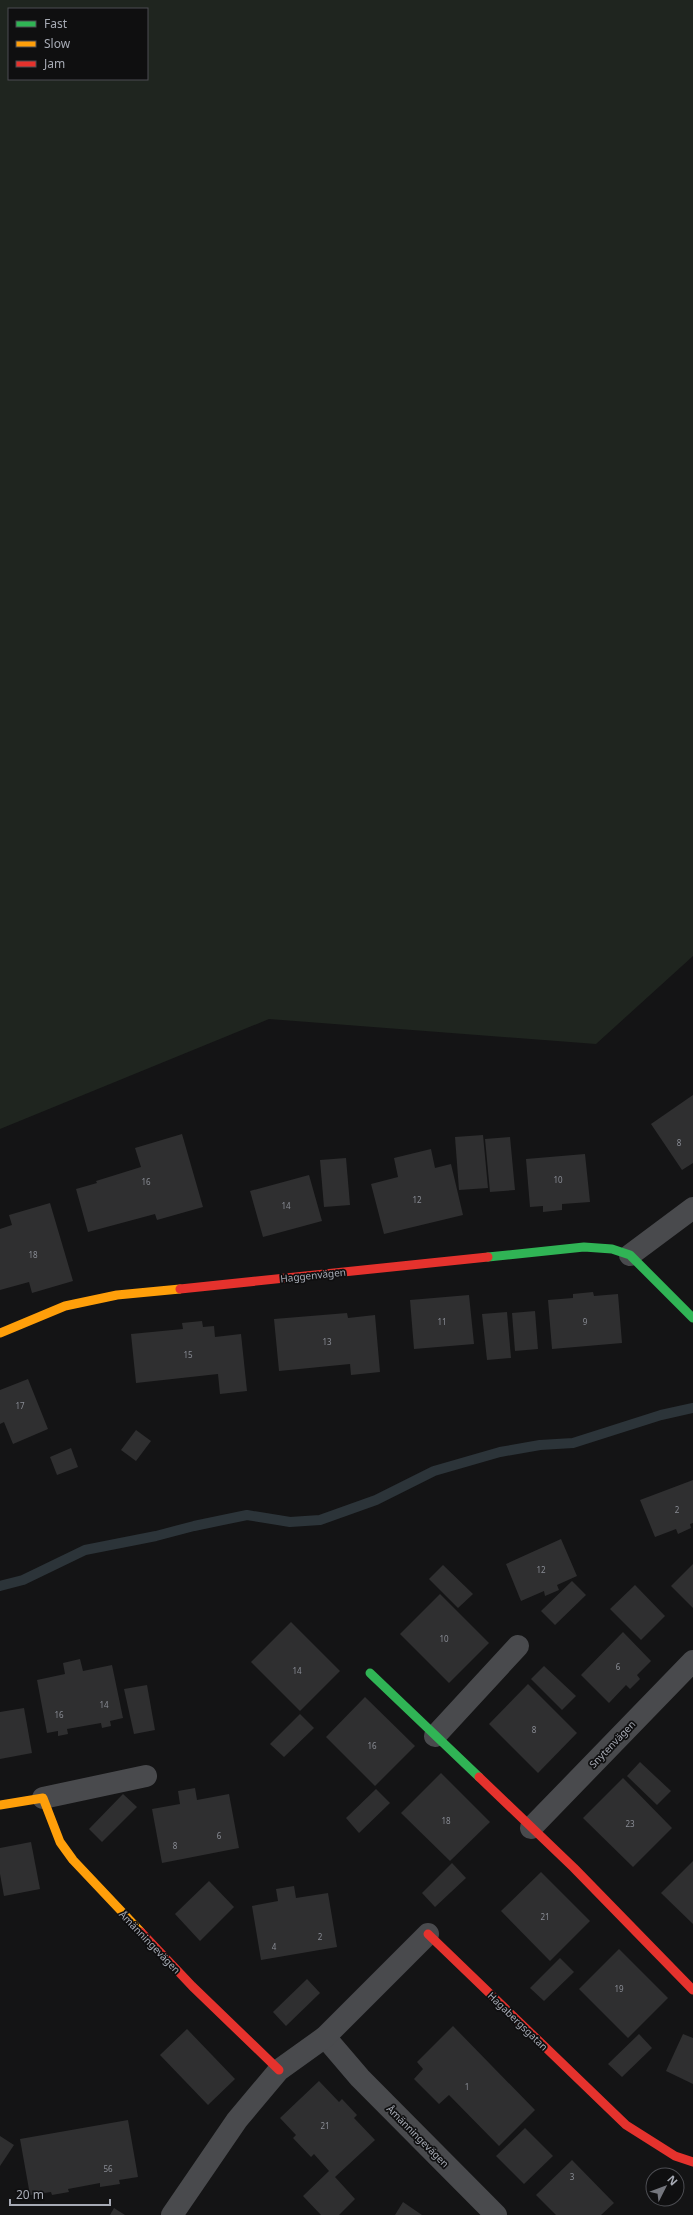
<svg xmlns="http://www.w3.org/2000/svg" width="693" height="2215" viewBox="0 0 693 2215" font-family="'Noto Sans',sans-serif">
	<style>
		.green { fill: #1f251f; fill-rule: evenodd }
		.lines { fill: none; stroke-linecap: round; stroke-linejoin: round }
		.stream { stroke: #2c3439; stroke-width: 10 }
		.building { fill: #2f2f30 }
		.street { stroke: #494a4d; stroke-width: 22 }
		.fast { stroke: #30b455; stroke-width: 9 }
		.slow { stroke: #ff9f0a; stroke-width: 9 }
		.jam { stroke: #e5322d; stroke-width: 9 }
		.labels { text-anchor: middle; stroke-width: 3.5; stroke-linejoin: round; paint-order: stroke }
		.number-label { font-size: 8px; fill: #898c94 }
		.street-label { font-size: 10px; fill: #a7abb5; stroke: #0f0f10 }
	</style>
	<rect width="100%" height="100%" fill="#141415"/>
	<path class="green" d="M0,0H693V956L596,1044L269,1019L0,1129ZM9,9H147V79H9Z"/>
	<g class="lines">
		<path class="stream" d="M0,1586L23,1580L85,1550L156,1536L194,1526L247,1515L290,1522L320,1520L376,1500L434,1471L500,1452L540,1445L573,1443L661,1415L693,1408"/>
	</g>
	<g class="building">
		<path d="M693,1095V1163L682,1170L651,1124Z"/>
		<path d="M182,1134L203,1207L157,1220L155,1214L88,1232L76,1189L97,1183L96,1181L141,1167L135,1148Z"/>
		<path d="M483,1135L488,1188L459,1190L455,1137Z"/>
		<path d="M510,1137L515,1190L490,1192L485,1139Z"/>
		<path d="M431,1149L435,1168L451,1164L463,1215L384,1234L371,1184L398,1177L394,1158Z"/>
		<path d="M585,1154L590,1202L562,1204V1210L543,1212V1206L530,1207L526,1159Z"/>
		<path d="M346,1158L350,1205L324,1207L320,1160Z"/>
		<path d="M309,1175L322,1221L263,1237L250,1191Z"/>
		<path d="M50,1203L73,1281L32,1293L29,1282L0,1290V1229L12,1225L9,1215Z"/>
		<path d="M593,1292L594,1296L618,1294L622,1343L552,1349L548,1300L573,1298V1294Z"/>
		<path d="M469,1295L474,1344L414,1349L410,1300Z"/>
		<path d="M535,1311L538,1349L515,1351L512,1313Z"/>
		<path d="M507,1312L511,1358L487,1360L482,1314Z"/>
		<path d="M347,1313L348,1318L375,1315L380,1372L351,1375L350,1364L279,1371L274,1319Z"/>
		<path d="M202,1321L203,1327L214,1326L215,1337L241,1334L247,1391L220,1394L218,1374L136,1383L131,1334L183,1329L182,1323Z"/>
		<path d="M28,1379L48,1429L13,1444L4,1422L0,1424V1390Z"/>
		<path d="M136,1430L151,1441L136,1461L121,1450Z"/>
		<path d="M71,1448L78,1467L57,1475L50,1457Z"/>
		<path d="M693,1480V1523L690,1524L691,1528L678,1534L676,1529L655,1537L640,1500Z"/>
		<path d="M561,1539L577,1576L557,1585L559,1590L545,1596L544,1591L521,1601L506,1564Z"/>
		<path d="M693,1564V1608L671,1586Z"/>
		<path d="M443,1565L473,1594L458,1608L429,1579Z"/>
		<path d="M572,1581L586,1595L555,1625L541,1611Z"/>
		<path d="M635,1585L665,1616L641,1640L610,1609Z"/>
		<path d="M440,1594L489,1643L449,1683L400,1634Z"/>
		<path d="M291,1622L340,1671L300,1711L251,1662Z"/>
		<path d="M623,1632L651,1661L637,1675L640,1679L630,1689L626,1685L609,1703L581,1675Z"/>
		<path d="M80,1659L83,1671L112,1665L123,1718L110,1721L111,1726L102,1728L101,1723L67,1729L68,1734L58,1736V1731L47,1733L37,1680L65,1674L63,1663Z"/>
		<path d="M544,1666L576,1696L562,1710L531,1679Z"/>
		<path d="M528,1684L577,1733L538,1773L489,1724Z"/>
		<path d="M147,1685L155,1730L134,1734L124,1689Z"/>
		<path d="M365,1697L415,1746L375,1786L326,1737Z"/>
		<path d="M24,1708L32,1753L0,1759V1712Z"/>
		<path d="M300,1714L314,1728L284,1757L270,1744Z"/>
		<path d="M640,1762L671,1791L657,1805L627,1776Z"/>
		<path d="M441,1773L490,1822L450,1861L401,1813Z"/>
		<path d="M623,1778L672,1828L633,1867L583,1818Z"/>
		<path d="M195,1788L197,1800L229,1794L239,1848L162,1863L152,1809L180,1804L178,1791Z"/>
		<path d="M376,1789L390,1803L359,1833L346,1818Z"/>
		<path d="M123,1794L137,1807L102,1842L89,1829Z"/>
		<path d="M31,1842L40,1889L4,1896L0,1874V1848Z"/>
		<path d="M693,1861V1924L661,1893Z"/>
		<path d="M452,1863L466,1878L435,1907L422,1893Z"/>
		<path d="M541,1872L590,1921L550,1961L501,1911Z"/>
		<path d="M209,1881L234,1907L200,1941L175,1914Z"/>
		<path d="M294,1886L296,1898L328,1893L337,1947L261,1960L252,1906L278,1901L276,1889Z"/>
		<path d="M619,1949L668,1998L628,2038L579,1989Z"/>
		<path d="M560,1958L574,1972L544,2001L530,1988Z"/>
		<path d="M307,1979L320,1993L286,2026L273,2012Z"/>
		<path d="M453,2026L535,2110L499,2146L449,2095L439,2104L414,2079L423,2069L417,2062Z"/>
		<path d="M187,2029L235,2079L208,2105L160,2055Z"/>
		<path d="M639,2034L652,2048L622,2077L608,2064Z"/>
		<path d="M683,2034L693,2038V2084L666,2071Z"/>
		<path d="M319,2081L339,2102L342,2099L357,2115L354,2118L375,2140L335,2177L355,2199L339,2215H321L303,2196L329,2171L314,2154L311,2157L293,2138L296,2135L280,2118Z"/>
		<path d="M128,2120L138,2177L119,2180L120,2184L100,2187V2183L68,2189L69,2192L52,2195L51,2192L30,2195L20,2139Z"/>
		<path d="M525,2128L553,2156L524,2184L496,2156Z"/>
		<path d="M0,2136L14,2145L0,2166Z"/>
		<path d="M572,2160L614,2203L601,2215H556L536,2195Z"/>
		<path d="M403,2202L422,2215H395Z"/>
		<path d="M114,2208L125,2215H110Z"/>
	</g>
	<g class="lines">
		<g class="street">
			<path d="M630,1255L693,1208"/>
			<path d="M435,1736L518,1646"/>
			<path d="M43,1798L146,1776"/>
			<path d="M531,1828L693,1661"/>
			<path d="M325,2037L360,2078L496,2215"/>
			<path d="M172,2215L237,2120L279,2070L325,2037L428,1934"/>
		</g>
		<g class="fast">
			<path d="M488,1257L584,1247L612,1249L630,1255L693,1318"/>
			<path d="M370,1673L479,1777"/>
		</g>
		<g class="slow">
			<path d="M0,1333L65,1306L117,1295L180,1289"/>
			<path d="M0,1805L43,1798L60,1842L73,1860L141,1932"/>
		</g>
		<g class="jam">
			<path d="M180,1289L488,1257"/>
			<path d="M479,1777L574,1868L693,1990"/>
			<path d="M141,1932L192,1986L279,2070"/>
			<path d="M428,1934L626,2125L675,2156L693,2162"/>
		</g>
	</g>
	<g class="labels">
		<g class="number-label">
			<text x="679" y="1146">8</text>
			<text x="558" y="1183">10</text>
			<text x="146" y="1185">16</text>
			<text x="417" y="1203">12</text>
			<text x="286" y="1209">14</text>
			<text x="33" y="1258">18</text>
			<text x="442" y="1325">11</text>
			<text x="585" y="1325">9</text>
			<text x="327" y="1345">13</text>
			<text x="188" y="1358">15</text>
			<text x="20" y="1409">17</text>
			<text x="677" y="1513">2</text>
			<text x="541" y="1573">12</text>
			<text x="444" y="1642">10</text>
			<text x="618" y="1670">6</text>
			<text x="297" y="1674">14</text>
			<text x="104" y="1708">14</text>
			<text x="59" y="1718">16</text>
			<text x="534" y="1733">8</text>
			<text x="372" y="1749">16</text>
			<text x="446" y="1824">18</text>
			<text x="630" y="1827">23</text>
			<text x="219" y="1839">6</text>
			<text x="175" y="1849">8</text>
			<text x="545" y="1920">21</text>
			<text x="320" y="1940">2</text>
			<text x="274" y="1950">4</text>
			<text x="619" y="1992">19</text>
			<text x="467" y="2090">1</text>
			<text x="325" y="2129">21</text>
			<text x="108" y="2172">56</text>
			<text x="572" y="2180">3</text>
		</g>
		<g class="street-label">
			<text transform="translate(313 1275) rotate(-6)" y="4">Haggenvägen</text>
			<text transform="translate(612 1744) rotate(-46)" y="4">Snytenvägen</text>
			<text transform="translate(150 1942) rotate(46)" y="4">Åmänningevägen</text>
			<text transform="translate(518 2021) rotate(44)" y="4">Hagabergsgatan</text>
			<text transform="translate(418 2136) rotate(45)" y="4">Åmänningevägen</text>
		</g>
	</g>
	<rect x="8" y="8" width="140" height="72" fill="#0f0f10" stroke="#4c4d52"/>
	<rect x="16" y="21" width="20" height="6" fill="#30b455" stroke="#4c4d52"/>
	<text x="44" y="28" font-size="12" fill="#a7abb5">Fast</text>
	<rect x="16" y="41" width="20" height="6" fill="#ff9f0a" stroke="#4c4d52"/>
	<text x="44" y="48" font-size="12" fill="#a7abb5">Slow</text>
	<rect x="16" y="61" width="20" height="6" fill="#e5322d" stroke="#4c4d52"/>
	<text x="44" y="68" font-size="12" fill="#a7abb5">Jam</text>
	<g transform="translate(665 2187) rotate(48)"><circle r="19" fill="#0f0f10" stroke="#4c4d52"/>
	<path d="M0-3L7 15L0 10L-7 15Z" fill="#74767d"/>
	<text y="-6" font-size="11" font-weight="bold" text-anchor="middle" fill="#a7abb5">N</text>
	</g>
	<path d="M10 2199v6h100v-6" fill="none" stroke="#a7abb5" stroke-width="2"/>
	<text x="16" y="2199" font-size="12" fill="#a7abb5" stroke="#0f0f10" stroke-width="3" paint-order="stroke">20 m</text>
</svg>
